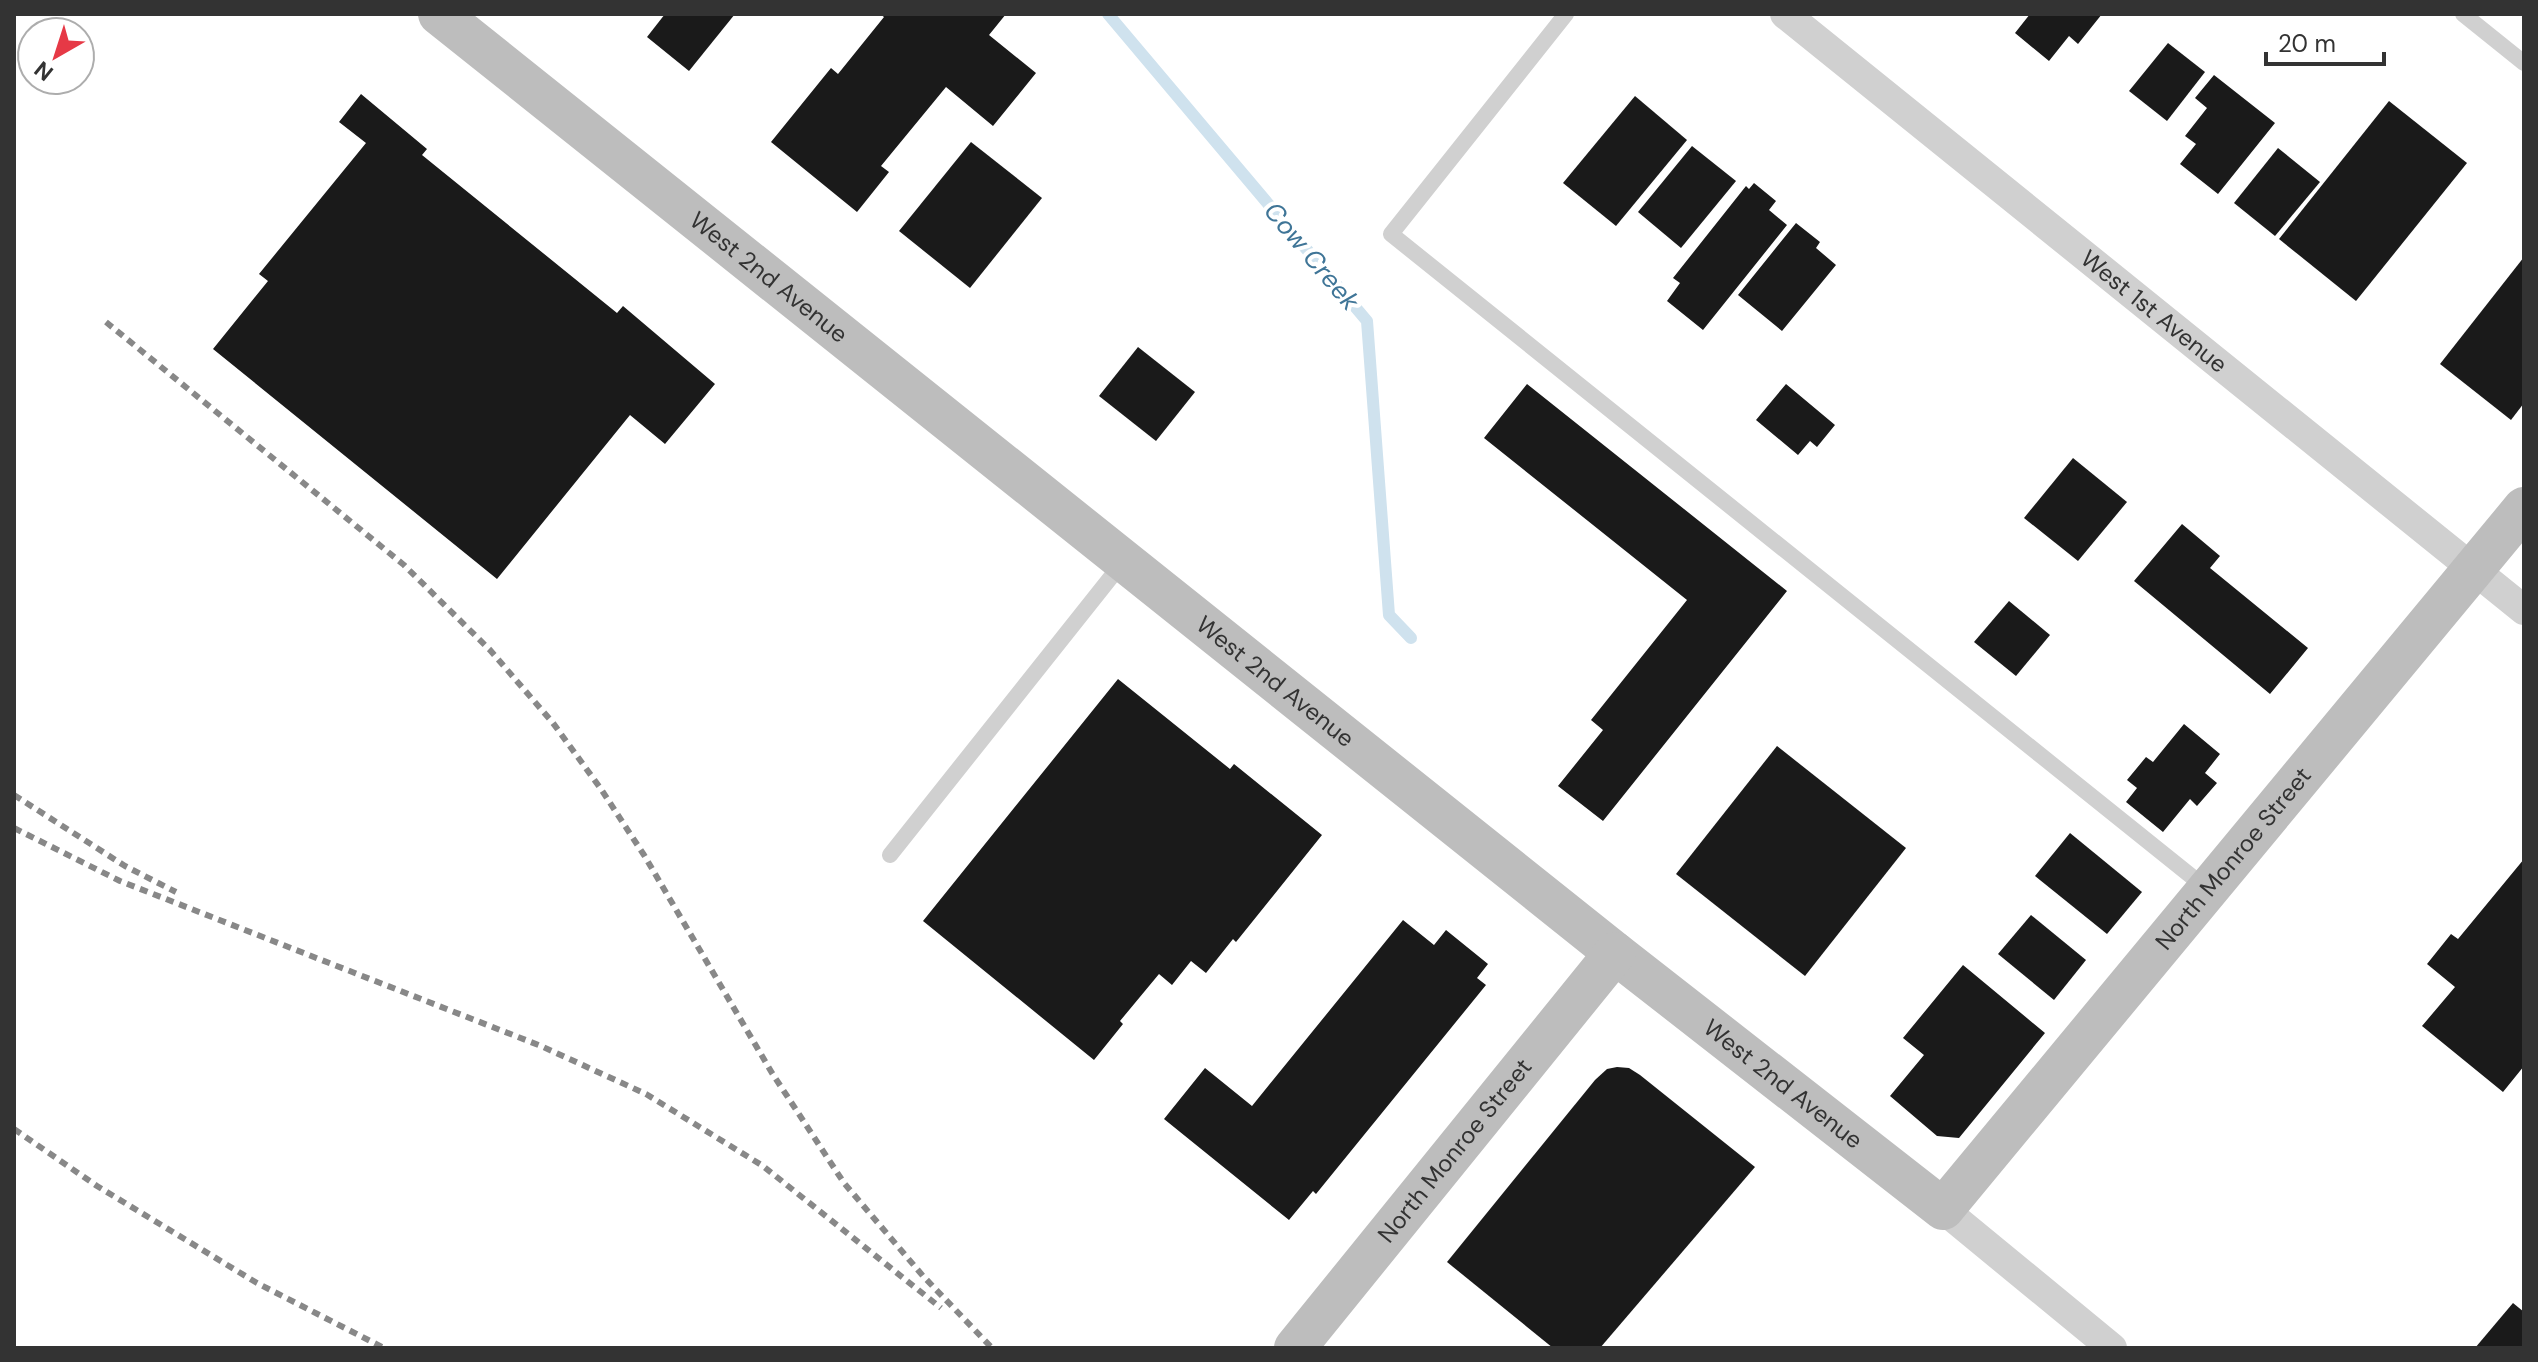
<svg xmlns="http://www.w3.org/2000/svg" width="2538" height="1362" viewBox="0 0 2538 1362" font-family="'DM Sans',sans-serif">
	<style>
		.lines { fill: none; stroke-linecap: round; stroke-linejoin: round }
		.stream { stroke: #cfe2ee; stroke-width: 12 }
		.building { fill: #1a1a1a }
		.lane { stroke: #d0d0d0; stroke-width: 16 }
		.street { stroke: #d0d0d0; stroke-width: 30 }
		.secondary { stroke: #bdbdbd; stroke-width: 42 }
		.rail { stroke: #888; stroke-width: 6; stroke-dasharray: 8 6; stroke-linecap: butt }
		.labels { text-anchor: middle; stroke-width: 8; stroke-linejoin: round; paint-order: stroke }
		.street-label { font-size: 24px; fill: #333; stroke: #fff }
		.water-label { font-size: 26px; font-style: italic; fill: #3f7597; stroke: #fff }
	</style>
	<rect width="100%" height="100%" fill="#fff"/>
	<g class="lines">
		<path class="stream" d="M1108,14L1367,321L1389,615L1411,638"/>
	</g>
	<g class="building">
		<path d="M665,14H735L689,71L647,37Z"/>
		<path d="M880,14H1006L989,35L1036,73L993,126L946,87L881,166L889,172L857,212L771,142L831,68L838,74L884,17Z"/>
		<path d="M2030,14H2102L2078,44L2069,36L2049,61L2015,33Z"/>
		<path d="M2168,43L2205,72L2167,121L2129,91Z"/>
		<path d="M2214,75L2275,123L2218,194L2180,164L2196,144L2185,136L2207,108L2195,98Z"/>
		<path d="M361,94L427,149L422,155L617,313L623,306L715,384L665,444L630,415L497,579L213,349L268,281L259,274L366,143L339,122Z"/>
		<path d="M1635,96L1687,140L1616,226L1563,183Z"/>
		<path d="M2389,101L2467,163L2356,301L2279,239Z"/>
		<path d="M971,142L1042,198L970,288L899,231Z"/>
		<path d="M1692,146L1736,181L1681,248L1638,212Z"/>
		<path d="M2278,148L2320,182L2275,236L2234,203Z"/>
		<path d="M1754,183L1776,201L1769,210L1787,225L1703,330L1667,301L1680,283L1673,278L1746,186L1749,189Z"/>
		<path d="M1796,223L1820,242L1816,248L1836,265L1782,331L1738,295Z"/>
		<path d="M2524,257V403L2511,420L2440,364Z"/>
		<path d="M1138,347L1195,392L1156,441L1099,396Z"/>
		<path d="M1527,384L1787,591L1603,821L1558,786L1603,730L1591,720L1687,600L1484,438Z"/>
		<path d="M1786,384L1835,425L1817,447L1810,441L1798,455L1756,420Z"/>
		<path d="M2073,458L2127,502L2078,561L2024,518Z"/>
		<path d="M2182,524L2220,556L2210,568L2308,648L2270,694L2134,581Z"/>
		<path d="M2009,601L2050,635L2016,676L1974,642Z"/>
		<path d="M1118,679L1230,769L1234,764L1322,835L1236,942L1233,939L1206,973L1191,961L1172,985L1159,974L1120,1021L1123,1024L1094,1060L923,921Z"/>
		<path d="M2184,724L2220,754L2205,773L2217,783L2197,806L2190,799L2163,832L2126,802L2137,788L2127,780L2146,757L2153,762Z"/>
		<path d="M1777,746L1906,848L1805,976L1676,874Z"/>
		<path d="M2070,833L2142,892L2107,934L2035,876Z"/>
		<path d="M2524,859V1066L2503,1092L2422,1026L2455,987L2427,964L2451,934L2458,939Z"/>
		<path d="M2031,915L2086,960L2054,1000L1998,954Z"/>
		<path d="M1403,920L1434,945L1446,930L1488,964L1477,978L1486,985L1316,1194L1313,1191L1289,1220L1164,1119L1205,1068L1252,1106Z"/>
		<path d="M1963,965L2045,1033L1959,1138L1937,1136L1890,1096L1924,1055L1903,1038Z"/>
		<path d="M1617,1067L1629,1068L1640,1075L1755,1167L1600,1348H1553L1447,1262L1595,1080L1607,1069Z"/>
		<path d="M2513,1303L2524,1312V1348H2475Z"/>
	</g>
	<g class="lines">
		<g class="lane">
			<path d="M1566,14L1391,234L2206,888"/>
			<path d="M2463,14L2524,63"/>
			<path d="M890,855L1123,562"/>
		</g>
		<g class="street">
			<path id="s1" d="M1785,14L2524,610"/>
			<path d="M1943,1209L2112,1348"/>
		</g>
		<g class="secondary">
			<path id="s2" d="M439,14L1615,953L1943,1209L2524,508"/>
			<path id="s3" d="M1295,1348L1615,953"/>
		</g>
		<g class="rail">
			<path d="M106,322L404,565L490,650L553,723L601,789L644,855L772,1073L844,1183L923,1276L992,1348"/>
			<path d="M14,795L125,866L176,892"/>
			<path d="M14,828L120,881L541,1046L646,1094L763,1166L941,1308"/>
			<path d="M14,1129L97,1186L257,1283L384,1348"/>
		</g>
	</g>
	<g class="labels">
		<g class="street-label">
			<text dy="8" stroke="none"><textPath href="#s2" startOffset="422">West 2nd Avenue</textPath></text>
			<text dy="8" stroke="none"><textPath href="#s1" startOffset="474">West 1st Avenue</textPath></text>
			<text dy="8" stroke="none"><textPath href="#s2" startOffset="1070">West 2nd Avenue</textPath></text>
			<text dy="8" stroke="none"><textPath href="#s2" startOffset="2376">North Monroe Street</textPath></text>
			<text dy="8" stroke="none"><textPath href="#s2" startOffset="1718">West 2nd Avenue</textPath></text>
			<text dy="8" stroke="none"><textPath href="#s3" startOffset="254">North Monroe Street</textPath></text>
		</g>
		<g class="water-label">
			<text transform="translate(1312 256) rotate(50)" y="9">Cow Creek</text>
		</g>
	</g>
	<rect width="2538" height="1362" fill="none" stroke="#333333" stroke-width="32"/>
	<g transform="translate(56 56) rotate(219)"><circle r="38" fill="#ffffff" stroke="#adadad" stroke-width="2"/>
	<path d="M0-6L14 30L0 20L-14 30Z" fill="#e63946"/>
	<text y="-12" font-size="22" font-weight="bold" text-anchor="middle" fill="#333333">N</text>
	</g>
	<path d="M2266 52v12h118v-12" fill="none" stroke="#333333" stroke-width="4"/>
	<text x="2278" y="52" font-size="24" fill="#333333" stroke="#ffffff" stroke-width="6" paint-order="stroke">20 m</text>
</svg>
